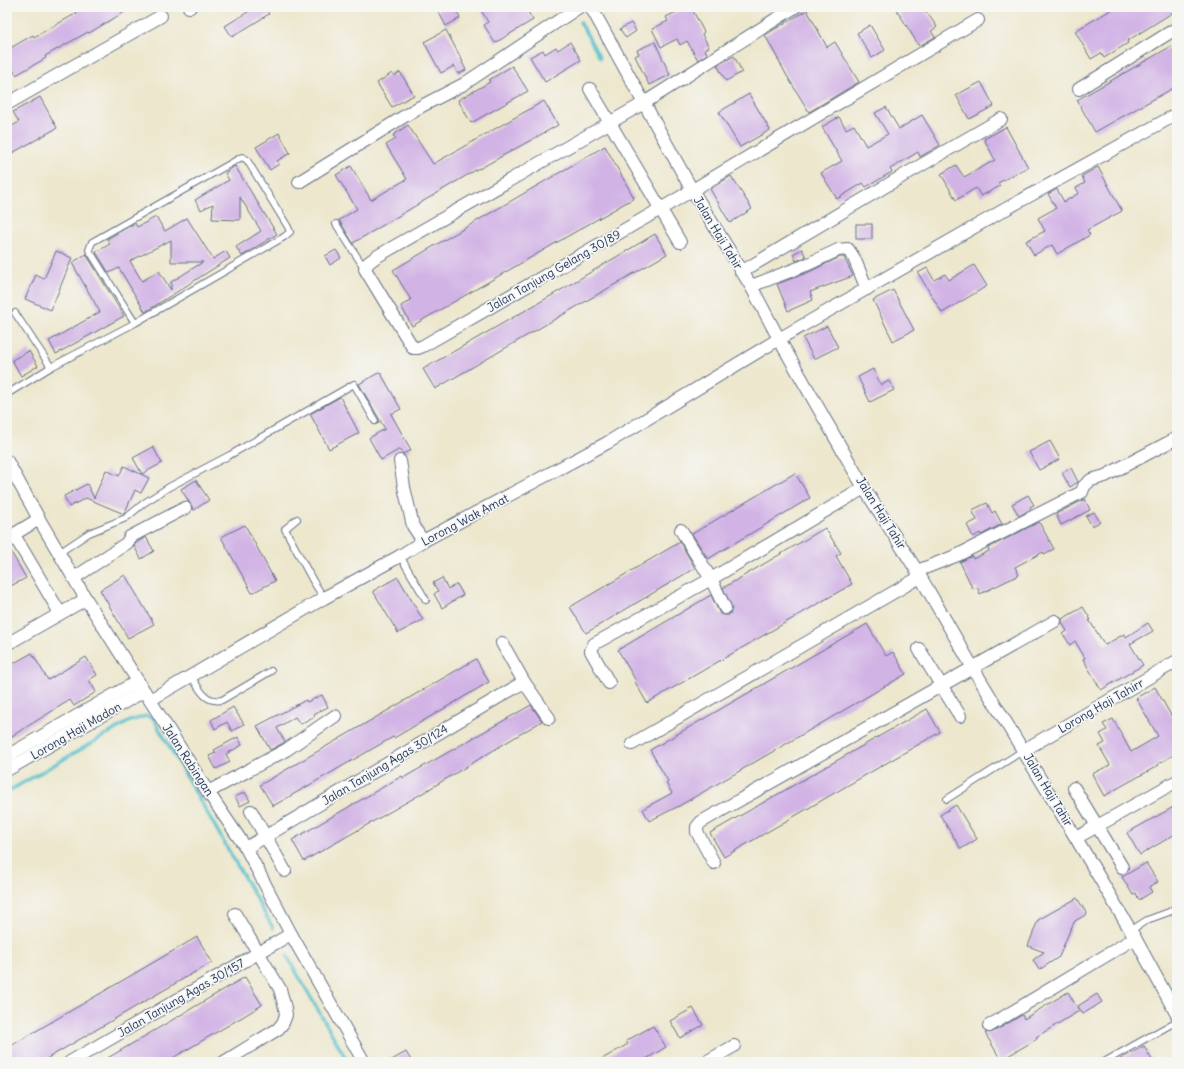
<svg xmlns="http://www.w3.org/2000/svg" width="1184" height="1069" viewBox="0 0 1184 1069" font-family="Delius,sans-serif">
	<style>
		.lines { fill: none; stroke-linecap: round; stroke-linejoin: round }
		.stream { stroke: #52bfcb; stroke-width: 3.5 }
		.building { fill: #d1b3e5; fill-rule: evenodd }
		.lane-casing { stroke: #646f85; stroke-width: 8 }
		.street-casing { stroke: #646f85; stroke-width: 14 }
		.lane { stroke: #fff; stroke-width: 6 }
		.street { stroke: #fff; stroke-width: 12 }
		.labels { text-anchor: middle; stroke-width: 3.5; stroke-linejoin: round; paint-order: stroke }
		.street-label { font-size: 12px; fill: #1b2f5e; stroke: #f6f6f2 }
	</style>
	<rect width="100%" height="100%" fill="#f6f6f2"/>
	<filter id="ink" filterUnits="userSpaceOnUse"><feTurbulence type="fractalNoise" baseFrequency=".025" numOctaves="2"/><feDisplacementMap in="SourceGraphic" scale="8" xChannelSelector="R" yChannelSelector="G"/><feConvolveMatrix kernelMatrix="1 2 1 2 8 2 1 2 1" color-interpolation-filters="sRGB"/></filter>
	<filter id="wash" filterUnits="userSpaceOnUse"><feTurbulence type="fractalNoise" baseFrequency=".012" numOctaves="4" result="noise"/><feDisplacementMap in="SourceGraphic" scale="16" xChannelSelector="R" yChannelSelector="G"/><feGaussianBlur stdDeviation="0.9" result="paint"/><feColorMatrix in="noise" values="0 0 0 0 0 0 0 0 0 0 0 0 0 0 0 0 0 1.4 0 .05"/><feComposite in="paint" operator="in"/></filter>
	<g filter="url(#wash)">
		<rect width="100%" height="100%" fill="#ede7cd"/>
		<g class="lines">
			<g class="stream">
				<path d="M580,22L600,58"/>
				<path d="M7,792L130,721L146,716L153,718L273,928"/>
				<path d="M287,956L348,1062"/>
			</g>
		</g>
		<g id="blocks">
			<g class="building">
				<path d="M84,7H133L89,33L88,32L45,56L46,58L16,75L7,59V50L33,35L34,37L77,13L76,12Z"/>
				<path d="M256,7H264L269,14L232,37L225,26Z"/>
				<path d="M436,7H455L460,18L446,26Z"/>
				<path d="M479,7H525L533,20L495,43L484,25L488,22Z"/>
				<path d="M686,7H691L704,32L702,34L709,47L705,49L707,54L698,60L687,41L680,45L677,39L661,47L652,29L668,21L666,17Z"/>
				<path d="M895,7H923L937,27L931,31L935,37L919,46Z"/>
				<path d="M1116,7H1177V10L1127,41L1128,43L1104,58L1101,53L1091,59L1075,31Z"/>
				<path d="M807,10L827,47L835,42L859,82L809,112L787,76L765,35Z"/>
				<path d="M631,23L636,31L626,38L620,29Z"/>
				<path d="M870,25L885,50L872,58L857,33Z"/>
				<path d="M446,30L463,62H462L466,70L458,74L454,66L441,73L424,42Z"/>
				<path d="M570,42L581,60L545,82L530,57L543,50L545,54L556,47L558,50Z"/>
				<path d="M655,42L670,75L649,85L635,56L639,54L637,50Z"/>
				<path d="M1177,43V86L1095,132L1077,100Z"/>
				<path d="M734,56L742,72L726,81L717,65Z"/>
				<path d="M512,66L528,91L471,123L458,100L490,82L489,80Z"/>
				<path d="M400,72L414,95L392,107L377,83L392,73L394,76Z"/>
				<path d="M981,82L994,106L969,119L956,95Z"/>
				<path d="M749,94L770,130L740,147L719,112Z"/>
				<path d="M40,97L57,128L7,156V129L19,122L13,112Z"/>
				<path d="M544,101L558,125L479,169V168L353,243L339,220L357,209L336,175L351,166L371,200L407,179L386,145L396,139L393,135L408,125L433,164Z"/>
				<path d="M886,107L899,129L922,115L940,145L920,157L918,152L890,169L892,172L866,187L863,183L837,199L821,173L842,161L822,127L839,117L846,129L854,125L866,146L888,134L875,113Z"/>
				<path d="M1006,127L1028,167L998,183L1000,186L981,196L976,188L956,200L941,174L956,165L964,177L995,160L984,139Z"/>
				<path d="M279,133L290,153L277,161L279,164L270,170L256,147Z"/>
				<path d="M605,146L634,198L412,326L401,306L411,300L393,270Z"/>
				<path d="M235,166L277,234L242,256L236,247L261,231L240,197V220L212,219L213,204L201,210L195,200L229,180L225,173Z"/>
				<path d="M1098,167L1122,211L1087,230L1090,235L1057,254L1052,245L1034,255L1026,241L1045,231L1038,218L1056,208L1048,194L1057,189L1064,202L1079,193L1076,188L1085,183L1082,176Z"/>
				<path d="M731,176L752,209L730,223L710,189Z"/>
				<path d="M156,217L165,231L187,218L213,259L226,251L230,258L145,312L119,268L109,273L96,252L110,244L107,239L135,223L137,227ZM171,240V262H203L171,282V290L159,271L142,281L130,261Z"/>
				<rect x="856" y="224" width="16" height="15"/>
				<path d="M655,234L667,254L435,389L423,369L554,294Z"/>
				<path d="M802,249L806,257L796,261L793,254Z"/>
				<path d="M336,250L341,258L330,265L325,256Z"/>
				<path d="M56,251L72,258L51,310L25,299L36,275L44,279Z"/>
				<path d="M86,254L124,316L56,354L49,341L100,312L72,263Z"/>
				<path d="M840,257H844L853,276L810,292L813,300L788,311L777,284L809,272Z"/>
				<path d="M974,265L987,286L942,313L918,273L927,268L934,280L945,274L949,280Z"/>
				<path d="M893,290L914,330L893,341L873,300Z"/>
				<path d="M827,326L838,347L814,359L803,338Z"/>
				<path d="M29,351L38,366L21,376L12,360Z"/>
				<path d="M873,369L881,385L889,381L894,390L870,402L858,377Z"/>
				<path d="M380,372L401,409L391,414L411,450L403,454L400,449L381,460L369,438L385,429L359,384Z"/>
				<path d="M340,397L359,433L329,449L310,414Z"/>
				<path d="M1050,441L1060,459L1039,470L1029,452Z"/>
				<path d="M153,447L162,463L142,474L133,458Z"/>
				<path d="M124,466L149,478L141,493L135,490L124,514L86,498L69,507L64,496L87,484L94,498L106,470L119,476Z"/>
				<path d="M1071,468L1078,482L1070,487L1062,473Z"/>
				<path d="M795,473L810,498L708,559L692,534Z"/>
				<path d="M196,480L209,500L194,510L181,489Z"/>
				<path d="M1028,495L1034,505L1030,507L1031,509L1019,516L1012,504Z"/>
				<path d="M1085,499L1090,510L1061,525L1056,514Z"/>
				<path d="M987,503L992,513L995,511L1002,524L981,535L980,533L973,537L967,525L977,520L972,510Z"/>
				<path d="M1094,512L1100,522L1092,526L1086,516Z"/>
				<path d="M1039,522L1054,549L1044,554L1043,552L1015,567L1019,575L980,594L977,587L973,589L960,562L972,556L973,559L989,551L988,548Z"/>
				<path d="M245,525L275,581L252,593L221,537Z"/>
				<path d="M825,528L841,553L836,556L852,584L647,703L635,682L636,681L618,650L711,595L720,614L725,615H729L731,612L732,608L723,588Z"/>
				<path d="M146,537L154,551L141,559L134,546L136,543Z"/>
				<path d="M680,542L695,568L586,633L570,607Z"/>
				<path d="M7,545L26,578L7,588Z"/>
				<path d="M125,575L154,624L128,638L100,590Z"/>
				<path d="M398,577L423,620L398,633L373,591Z"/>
				<path d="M442,578L448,589L457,584L463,595L442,608L434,594L438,591L433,583Z"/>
				<path d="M1083,607L1091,620H1089L1105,645L1124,634L1126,637L1148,623L1153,631L1130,644L1143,665L1101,690L1083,659L1085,658L1075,641L1070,645L1063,634L1067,631L1062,623V619Z"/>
				<path d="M867,624L886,656L893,652L906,674L743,769L679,806L649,821L643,809L672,793L666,783L668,781L650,750Z"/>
				<path d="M32,653L48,680L86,657L97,675L89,680L96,692L74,706L70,700L7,739V667Z"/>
				<path d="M476,659L489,682L394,738L393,737L273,806L260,785Z"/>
				<path d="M1155,687L1177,726V753L1158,764L1159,765L1104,796L1092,774L1110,765L1099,746L1105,743L1100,734L1107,730L1103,724L1113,719L1131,752L1155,738L1158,736L1136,698Z"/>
				<path d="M322,695L328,707L314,714L315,716L300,724L295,717L277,728L285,742L270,750L257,726L306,700L307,702Z"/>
				<path d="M531,705L542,721L421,794L304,861L292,840L402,776L403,778Z"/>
				<path d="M233,707L244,724L232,731L227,722L215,729L211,720Z"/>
				<path d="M927,709L940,732L724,857L710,833Z"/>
				<path d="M238,737L242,745L226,754L230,762L216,769L209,756L216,753L214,750Z"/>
				<path d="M245,792L250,801L240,806L235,797Z"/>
				<path d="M956,805L977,839L961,849L940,815Z"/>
				<path d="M1177,805V833L1140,855L1127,833Z"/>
				<path d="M1146,863L1158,882L1149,887L1152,892L1139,900L1136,893L1133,895L1122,877Z"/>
				<path d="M1077,898L1087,914L1075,921L1070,930L1059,957L1039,970L1033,960L1044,952L1028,946L1038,920Z"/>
				<path d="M197,937L212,962L41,1062H7V1048Z"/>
				<path d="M245,977L262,1005L244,1016L166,1062H101Z"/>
				<path d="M1068,992L1079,1011L1036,1037L1037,1039L1001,1060L985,1033L993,1032L1022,1015L1024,1019Z"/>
				<path d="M1097,994L1102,1002L1083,1014L1078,1006Z"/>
				<path d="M693,1008L703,1025L680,1038L670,1021Z"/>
				<path d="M653,1026L666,1047L641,1062H597L628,1044L626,1041Z"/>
				<path d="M1144,1046L1153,1062H1115Z"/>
				<path d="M406,1052L412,1062H388Z"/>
			</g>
		</g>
	</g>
	<g filter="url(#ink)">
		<use href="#blocks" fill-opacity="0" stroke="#646f85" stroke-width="1"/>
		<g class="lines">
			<g class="lane-casing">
				<g id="lane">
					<path d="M336,224L365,269"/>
					<path d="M15,313L51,367"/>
					<path d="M7,394L51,367L135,323L89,250L92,242L242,157L247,160L288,227L290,232L284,237L135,323"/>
					<path d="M297,519L285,529L313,581L324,598"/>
					<path d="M59,553L89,533L126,518L144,503L169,487L230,455L354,384L375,421"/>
					<path d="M400,556L426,600"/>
					<path d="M191,676C200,689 204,703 222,700L271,671"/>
					<path d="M947,799L1024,750"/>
					<path d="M1130,931L1147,920L1169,912L1177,907"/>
					<path d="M1104,1062L1177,1021"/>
				</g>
			</g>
			<g class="street-casing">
				<g id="street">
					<path d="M189,7H190"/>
					<path d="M591,7L692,190L751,286L779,339L864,488L917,571L973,668L1076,838L1135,938L1177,1015"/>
					<path d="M795,7L644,103L376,257L368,263L365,269L413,348H418L423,346L664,207L978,20"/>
					<path d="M590,89L680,242"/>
					<path d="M1079,89L1177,28"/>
					<path d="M7,104L161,16"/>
					<path d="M299,182L416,109L464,84L579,7"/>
					<path d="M741,272L906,174L1001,119"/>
					<path d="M751,286L806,265L838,250L848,249L854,258L867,289"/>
					<path d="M7,461L39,519L86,599L208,792L246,848L291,934L364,1062"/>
					<path d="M400,461L404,487L413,526L423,541"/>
					<path d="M681,530L711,579L725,608"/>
					<path d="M14,535L60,613"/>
					<path d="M8,538L39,519"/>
					<path d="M917,571L958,555L1076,495L1082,492L1084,486L1091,480L1105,476L1177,438"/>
					<path d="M74,578L127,543L130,537L185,508"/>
					<path d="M502,643L524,682L549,718"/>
					<path d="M7,644L86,599"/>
					<path d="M919,649L960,716"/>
					<path d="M609,683L591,651L594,644L711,579L864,488"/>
					<path d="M150,700L324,598L400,556L423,541L607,443L779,339L1004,210L1177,114"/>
					<path d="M632,744L920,577"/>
					<path d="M1024,750L1177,661"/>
					<path d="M7,756L138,681"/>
					<path d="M7,770L144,691"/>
					<path d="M1074,788L1122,867"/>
					<path d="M208,792L286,750L335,716"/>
					<path d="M251,811L285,871"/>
					<path d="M1076,838L1177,781"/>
					<path d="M246,848L524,682"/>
					<path d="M714,863L697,832V827L701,822L1055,621"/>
					<path d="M989,1026L1135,938"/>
					<path d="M70,1062L291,934"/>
					<path d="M224,1062L278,1029L283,1023L286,1015L285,1008L280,989L235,914"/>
					<path d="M706,1062L734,1046"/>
				</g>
			</g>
			<use href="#lane" class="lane"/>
			<use href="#street" class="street"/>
		</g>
	</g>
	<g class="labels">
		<g class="street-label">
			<text transform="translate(718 233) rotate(59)" y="4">Jalan Haji Tahir</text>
			<text transform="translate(554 271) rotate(-30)" y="4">Jalan Tanjung Gelang 30/89</text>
			<text transform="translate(881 513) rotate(58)" y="4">Jalan Haji Tahir</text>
			<text transform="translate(465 520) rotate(-28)" y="4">Lorong Wak Amat</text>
			<text transform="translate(1101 706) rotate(-30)" y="4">Lorong Haji Tahirr</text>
			<text transform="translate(76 731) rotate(-30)" y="4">Lorong Haji Madon</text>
			<text transform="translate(188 760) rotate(57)" y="4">Jalan Rabingan</text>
			<text transform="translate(385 765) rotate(-31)" y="4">Jalan Tanjung Agas 30/124</text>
			<text transform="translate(1048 790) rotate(59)" y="4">Jalan Haji Tahir</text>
			<text transform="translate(181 998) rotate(-30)" y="4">Jalan Tanjung Agas 30/157</text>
		</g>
	</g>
	<rect width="1184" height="1069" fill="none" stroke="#f6f6f2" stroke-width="24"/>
</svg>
